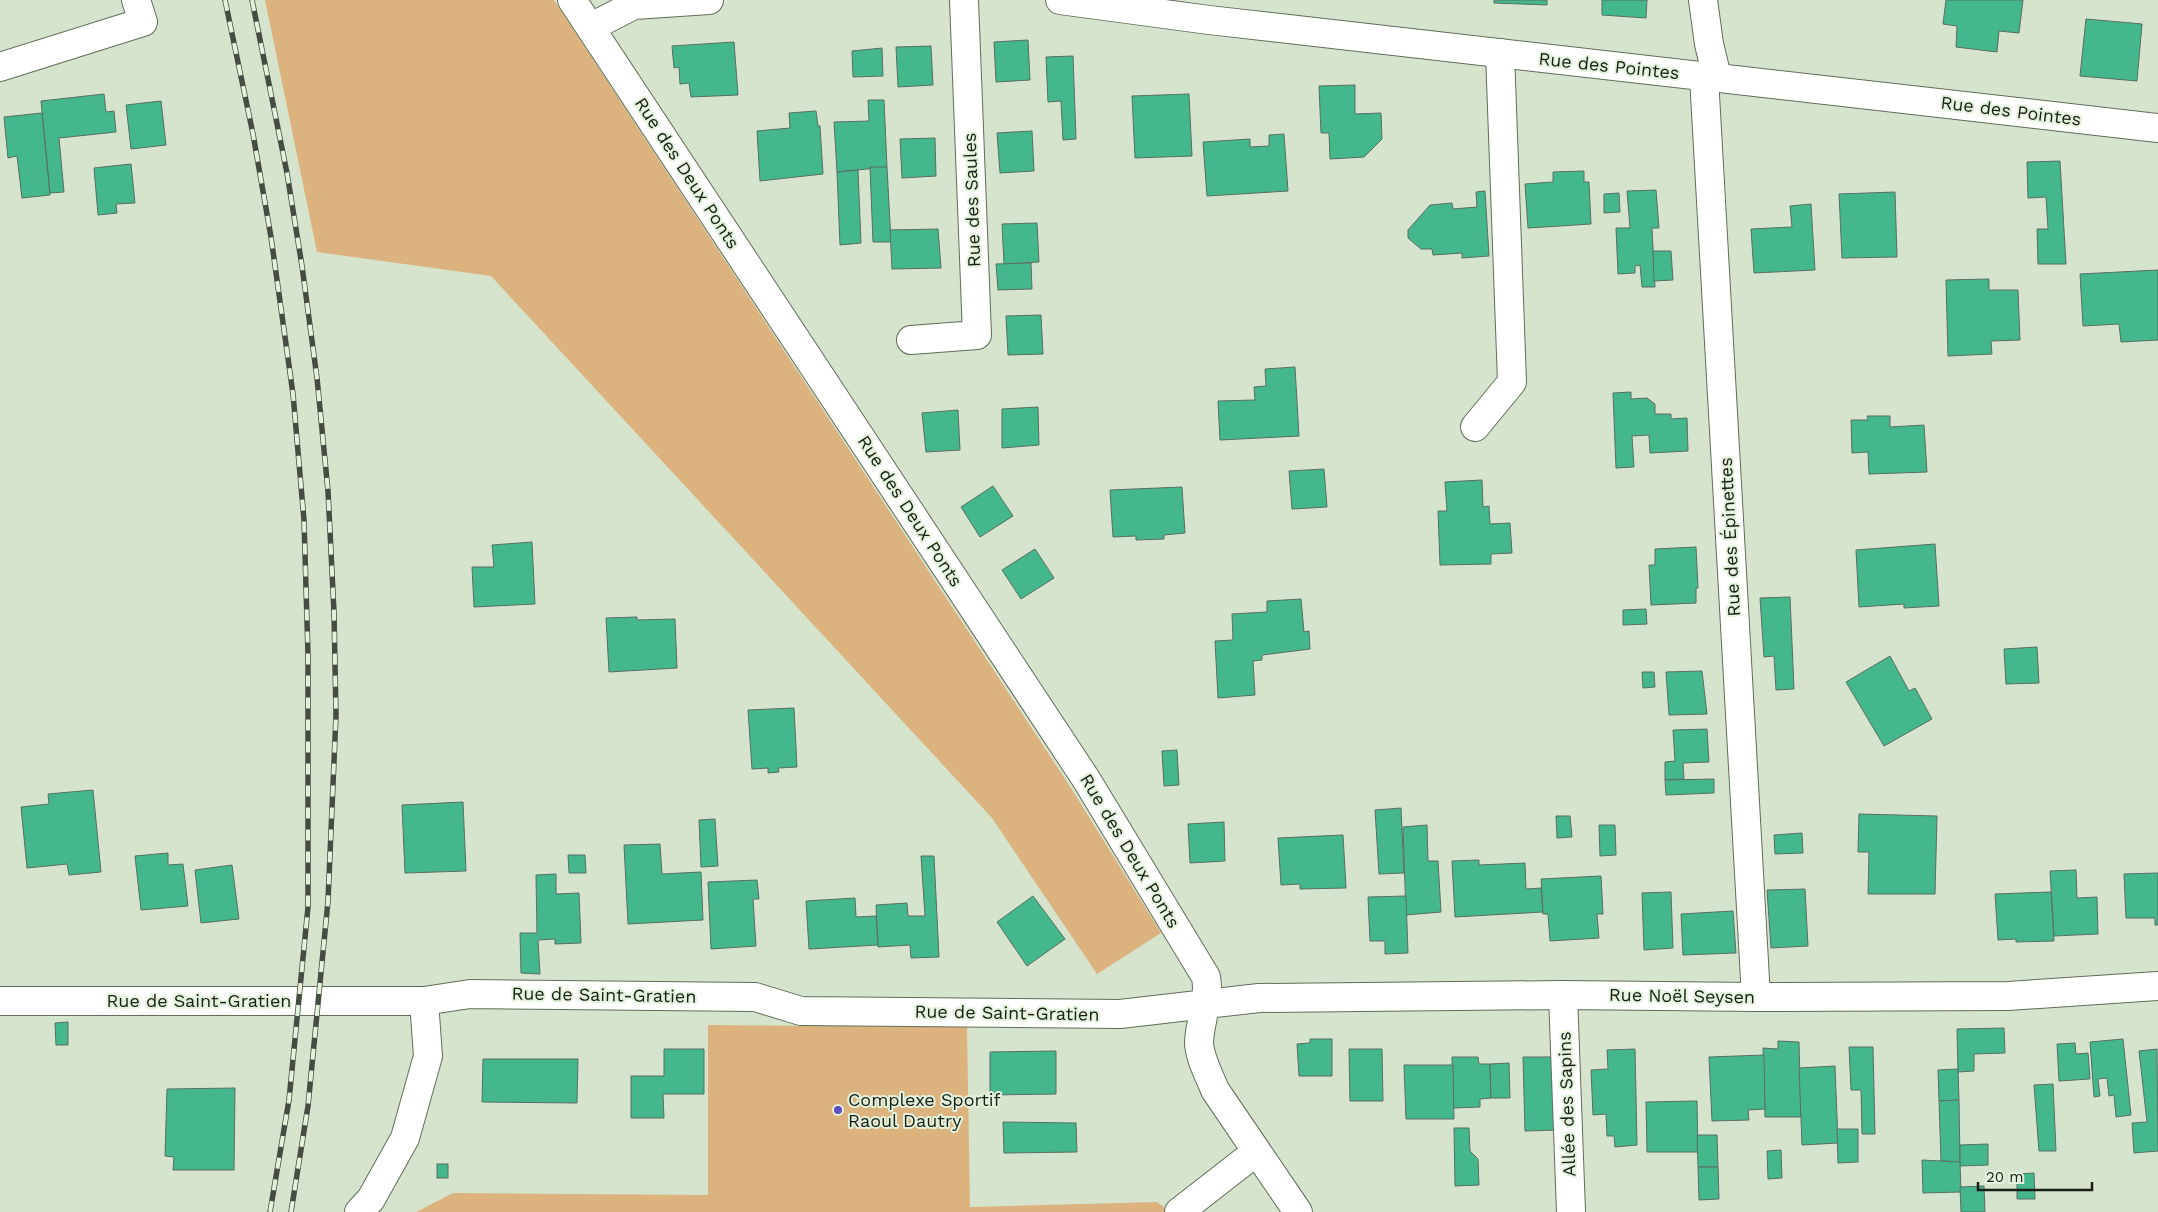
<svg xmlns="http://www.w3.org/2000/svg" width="2158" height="1212" viewBox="0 0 2158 1212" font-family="'Work Sans',sans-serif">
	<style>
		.green { fill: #dcb37e }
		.building { fill: #45b78d; stroke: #576f64 }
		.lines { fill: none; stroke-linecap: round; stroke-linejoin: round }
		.minor-casing { stroke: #606d59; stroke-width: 30 }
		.minor { stroke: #fff; stroke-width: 28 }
		.rail-casing { stroke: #454d42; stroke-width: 5.5 }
		.rail { stroke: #e3f2db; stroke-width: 4; stroke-dasharray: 11; stroke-linecap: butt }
		.poi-dot { fill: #634bc4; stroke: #e3f2db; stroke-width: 2 }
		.labels { text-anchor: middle; stroke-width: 4; stroke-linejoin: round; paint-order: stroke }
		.street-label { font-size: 18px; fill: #191f17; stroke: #e3f2db }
		.poi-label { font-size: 18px; fill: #191f17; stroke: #e3f2db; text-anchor: start }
	</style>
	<rect width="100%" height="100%" fill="#d6e4ce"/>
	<g class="green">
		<path d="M265,0H554L1071,788L1161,933L1097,974L992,818L491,276L317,252Z"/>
		<path d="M708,1025L967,1027L970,1207L1157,1202L1171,1212H416L453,1193L708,1195Z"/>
	</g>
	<g class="building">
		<path d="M1494,0H1547V5L1494,3Z"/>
		<path d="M1602,0H1647L1646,18L1602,15Z"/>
		<path d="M1946,0H2023L2019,33L1999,31L1997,52L1956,47L1957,26L1943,24Z"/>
		<path d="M2086,19L2142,24L2137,81L2080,76Z"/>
		<path d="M1028,40L1030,80L996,82L994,42Z"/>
		<path d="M734,42L738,95L691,97L689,83L680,84L679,67L674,68L672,46Z"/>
		<path d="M931,46L933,85L898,87L896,47Z"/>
		<path d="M882,48L883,76L853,77L852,51Z"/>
		<path d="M1073,56L1076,139L1063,140L1061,101L1048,102L1046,57Z"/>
		<path d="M1355,85V114L1381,113L1382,139L1364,157L1330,159L1329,133H1321L1319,86Z"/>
		<path d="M104,94L106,112L114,111L116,132L59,138L64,192L50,193L41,101Z"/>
		<path d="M1189,94L1192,156L1135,158L1132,96Z"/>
		<path d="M868,100H884L887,167L837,172L834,122L869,121Z"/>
		<path d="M161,101L166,145L131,149L126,105Z"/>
		<path d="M816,111L818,126H820L823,174L760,181L757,131L790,128L789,113Z"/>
		<path d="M42,113L50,195L22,198L17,156L8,158L4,117Z"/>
		<path d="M1032,131L1034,171L1000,173L997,133Z"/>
		<path d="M1284,134L1288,191L1207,196L1203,142L1250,139V147L1269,146V135Z"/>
		<path d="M935,138L936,176L902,178L900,139Z"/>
		<path d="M2060,161L2066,264H2038L2037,229H2048L2046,197L2028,198L2027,162Z"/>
		<path d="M131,164L135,203L116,204L117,213L98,215L94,168Z"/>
		<path d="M870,167H887L891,242H873Z"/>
		<path d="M858,170L861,243L840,245L837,172Z"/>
		<path d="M1584,171V182H1589L1591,224L1528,228L1525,184L1553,182V172Z"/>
		<path d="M1656,190L1659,228H1652L1655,287H1642L1640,265L1635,266V273L1618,274L1616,228H1630L1627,191Z"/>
		<path d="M1485,191L1489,256L1462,258V253L1433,255L1432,249H1421L1408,238V230L1430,205L1452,203L1453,209L1477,207L1476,192Z"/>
		<path d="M1895,192L1897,257L1842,258L1839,194Z"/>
		<path d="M1619,193L1620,212L1604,213V194Z"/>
		<path d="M1811,204L1815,270L1754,273L1751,229L1792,227L1790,206Z"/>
		<path d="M1037,223L1039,262L1004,264L1002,224Z"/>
		<path d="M938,229L941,268L892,269L890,230Z"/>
		<path d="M1653,251H1671L1673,280L1654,281Z"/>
		<path d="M1031,263L1032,289L998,290L996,264Z"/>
		<path d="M2158,270V340L2121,342L2119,324L2083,326L2080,274Z"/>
		<path d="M1989,279V290H2018L2020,340L1991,341L1992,354L1948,356L1946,280Z"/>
		<path d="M1041,315L1043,354L1008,355L1006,316Z"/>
		<path d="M1295,367L1299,436L1220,440L1218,401L1255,400L1254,387L1266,386L1265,369Z"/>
		<path d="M1631,392V399L1647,398L1655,404V414H1671V419L1687,418L1688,451L1650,453L1649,435L1632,436L1634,467L1616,468L1613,393Z"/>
		<path d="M1038,407L1039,445L1002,448V409Z"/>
		<path d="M958,410L960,450L926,452L922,413Z"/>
		<path d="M1867,416H1890V427L1924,425L1927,472L1869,474L1868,452L1852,453L1851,420H1868Z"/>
		<path d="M1324,469L1327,507L1292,509L1289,471Z"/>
		<path d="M1482,480L1483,507L1489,506L1490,524L1510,523L1512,553L1491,554V564L1440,565L1438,511H1447L1445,482Z"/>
		<path d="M993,486L1013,516L980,537L961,507Z"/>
		<path d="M1182,487L1185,533L1164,535V539L1136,540V536L1113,537L1110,490Z"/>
		<path d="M532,542L535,604L474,607L472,567H494L492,545Z"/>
		<path d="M1935,544L1939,606L1904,608V604L1859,607L1856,550Z"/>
		<path d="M1696,547L1698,588H1696V603L1651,605L1649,565H1655V549Z"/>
		<path d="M1035,549L1054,578L1021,599L1002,570Z"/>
		<path d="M1790,597L1794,689L1776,690L1774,656L1764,657L1760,598Z"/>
		<path d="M1301,599L1304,632L1309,631L1310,649L1262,655V660L1253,661L1255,695L1218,698L1215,641L1233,640L1232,614L1267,612V601Z"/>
		<path d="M1646,609L1647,624L1623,625V610Z"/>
		<path d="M637,617V620L675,619L677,668L609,672L606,618Z"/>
		<path d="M2037,647L2039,683L2006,684L2004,649Z"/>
		<path d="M1890,656L1909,691L1915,688L1932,719L1884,746L1846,682Z"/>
		<path d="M1702,671L1707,714L1669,715L1666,672Z"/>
		<path d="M1642,672H1654L1655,687L1643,688Z"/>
		<path d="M794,708L797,767L778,768L779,772L768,773V768L752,769L748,710Z"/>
		<path d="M1707,729L1709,762L1683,763L1684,779L1665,780V762L1675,761L1673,730Z"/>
		<path d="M1177,750L1179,785L1164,786L1162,751Z"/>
		<path d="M1714,779V793L1666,795L1665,780Z"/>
		<path d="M93,790L101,872L69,875L67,864L27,868L21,807L49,804L48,794Z"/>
		<path d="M463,802L466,871L405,873L402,805Z"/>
		<path d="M1401,808L1404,873L1379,874L1375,810Z"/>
		<path d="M1859,814L1937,816L1935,894H1868L1869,852H1858Z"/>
		<path d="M1556,816H1570L1572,837L1557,838Z"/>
		<path d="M715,819L718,866L701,867L699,820Z"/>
		<path d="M1224,822L1225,861L1190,863L1188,824Z"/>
		<path d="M1427,825L1428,861H1438L1441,912L1406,915L1403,827Z"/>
		<path d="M1599,825H1615L1616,855L1600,856Z"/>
		<path d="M1802,833L1803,853L1775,854L1774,835Z"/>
		<path d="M1343,835L1346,888L1300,889V884L1281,885L1278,838Z"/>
		<path d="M660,844L662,874L701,872L703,920L628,924L624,845Z"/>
		<path d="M168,853V865L183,864L188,906L141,910L135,856Z"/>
		<path d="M568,855H585L586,873H569Z"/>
		<path d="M921,856H934L939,957L911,958L910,945L878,947L876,905L907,903L908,916H925Z"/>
		<path d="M1479,860V865L1525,863L1526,889L1541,888L1543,912L1455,917L1452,861Z"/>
		<path d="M232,865L239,919L201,923L195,870Z"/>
		<path d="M2076,870L2077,898L2097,897L2098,934L2054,936L2050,871Z"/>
		<path d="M2158,873V925H2155V918H2126L2124,874Z"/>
		<path d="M556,874V894L579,893L581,943L555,944V939L538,940L540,974L521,973L520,933H537L536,875Z"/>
		<path d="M1601,876L1603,914H1597L1599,938L1550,941L1548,914H1543L1541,879Z"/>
		<path d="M757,880L759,899H753L756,946L711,949L708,882Z"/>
		<path d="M1805,889L1808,946L1771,948L1767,890Z"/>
		<path d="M1671,892L1673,948L1644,950L1642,893Z"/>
		<path d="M2051,892L2054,941L2016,942V939L1998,940L1995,894Z"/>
		<path d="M1033,896L1065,939L1027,966L997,922Z"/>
		<path d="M1406,896L1408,953L1385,954V941H1370L1368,897Z"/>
		<path d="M855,898L856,917L876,916L878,945L809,949L806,901Z"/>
		<path d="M1733,911L1736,953L1683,955L1681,914Z"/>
		<path d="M68,1022V1045H56L55,1023Z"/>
		<path d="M2004,1028L2005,1053L1974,1054V1071L1958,1072L1957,1029Z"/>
		<path d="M1310,1039H1332V1076H1299L1297,1044L1310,1043Z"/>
		<path d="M2123,1039L2131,1115L2116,1117L2114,1095L2109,1096L2107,1078L2098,1079L2100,1096L2094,1097L2090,1042Z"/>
		<path d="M1778,1041L1799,1042L1801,1117H1765L1763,1048L1778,1049Z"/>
		<path d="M2075,1043L2076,1054L2088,1053L2090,1079L2059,1081L2057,1044Z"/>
		<path d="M1849,1047H1873L1875,1134H1862L1861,1090H1851Z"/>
		<path d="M664,1049H704V1094H663L664,1118H631V1076H664Z"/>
		<path d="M1349,1049H1382L1383,1101H1350Z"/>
		<path d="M1635,1049L1637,1145L1615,1147L1614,1136H1607L1606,1114L1593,1115L1591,1070L1608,1069L1607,1050Z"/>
		<path d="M2157,1049L2158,1151L2134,1153L2132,1123L2147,1122L2139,1051Z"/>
		<path d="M1056,1051V1094L990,1095V1052Z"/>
		<path d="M1764,1055L1765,1109L1748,1110L1749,1120L1712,1121L1709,1057Z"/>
		<path d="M1452,1057H1478L1479,1064H1490L1491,1098L1480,1099V1107L1453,1108Z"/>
		<path d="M1523,1057H1556L1558,1130L1525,1131Z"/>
		<path d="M483,1059H578L577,1103L482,1102Z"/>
		<path d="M1509,1063L1510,1098H1491L1490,1064Z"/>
		<path d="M1404,1065H1453L1454,1119H1406Z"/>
		<path d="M1835,1066L1838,1143L1802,1145L1799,1068Z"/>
		<path d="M1958,1069L1959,1100L1939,1101L1938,1070Z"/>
		<path d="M2053,1084L2056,1151H2039L2034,1085Z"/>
		<path d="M235,1088L234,1170H173L174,1157L165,1156L167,1089Z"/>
		<path d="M1959,1100L1960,1162L1941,1161L1939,1101Z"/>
		<path d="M1697,1101L1698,1152H1647L1646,1102Z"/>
		<path d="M1003,1122L1076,1123L1077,1152L1004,1153Z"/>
		<path d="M1454,1128H1469L1470,1151L1478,1159L1479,1185L1455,1186Z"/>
		<path d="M1837,1129H1858V1162L1838,1163Z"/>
		<path d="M1697,1135H1717L1718,1167H1698Z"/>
		<path d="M1988,1144V1165L1960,1166V1145Z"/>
		<path d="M1781,1150L1782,1178L1768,1179L1767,1151Z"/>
		<path d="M1922,1160L1960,1162L1961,1192L1923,1193Z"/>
		<rect x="437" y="1164" width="11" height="14"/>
		<path d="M1698,1167H1718L1719,1199L1699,1200Z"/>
		<path d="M2034,1173L2035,1199H2017V1174Z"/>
		<path d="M1984,1186L1985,1212H1961L1960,1187Z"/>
	</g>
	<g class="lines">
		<g class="minor-casing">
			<g id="minor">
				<path d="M572,0L1086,779L1206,977C1210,999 1200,1020 1199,1042C1199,1057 1210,1077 1215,1090L1298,1212"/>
				<path d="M1060,0L1209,20L2158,128"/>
				<path d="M1703,0L1709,44L1717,77"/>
				<path d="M591,27L634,5L709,0"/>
				<path d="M0,67L143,22L136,0"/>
				<path d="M1704,77L1756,997"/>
				<path d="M911,340L977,335L964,0"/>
				<path d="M1475,427L1512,382L1500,53"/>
				<path d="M1563,995L1571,1212"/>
				<path d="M0,1001H424L470,994L755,997L801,1011L1120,1014L1259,998L1563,995L1756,997L2008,996L2158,986"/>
				<path d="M359,1212L371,1199L405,1138L428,1056L424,1001"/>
				<path d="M1179,1212L1256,1152"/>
			</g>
		</g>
		<use href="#minor" class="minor"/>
		<g class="rail-casing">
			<g id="rail">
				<path d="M225,0L253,134L271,237L293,394L304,520L308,655V907L289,1100L270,1212"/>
				<path d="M252,0L287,173L302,266L317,378L328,491L334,612L336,715L328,901L308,1106L291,1212"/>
			</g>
		</g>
		<use href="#rail" class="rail"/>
	</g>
	<circle class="poi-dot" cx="838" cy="1110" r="5"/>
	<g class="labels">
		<g class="street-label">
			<text transform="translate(1609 66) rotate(6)" y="6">Rue des Pointes</text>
			<text transform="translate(2011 111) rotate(7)" y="6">Rue des Pointes</text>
			<text transform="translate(687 173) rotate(57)" y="6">Rue des Deux Ponts</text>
			<text transform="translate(972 200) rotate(-92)" y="6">Rue des Saules</text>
			<text transform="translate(910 511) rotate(57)" y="6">Rue des Deux Ponts</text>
			<text transform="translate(1730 537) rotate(-93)" y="6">Rue des Épinettes</text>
			<text transform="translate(1130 851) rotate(59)" y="6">Rue des Deux Ponts</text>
			<text transform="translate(604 995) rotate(1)" y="6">Rue de Saint-Gratien</text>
			<text transform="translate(1682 996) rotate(1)" y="6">Rue Noël Seysen</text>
			<text x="199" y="1007">Rue de Saint-Gratien</text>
			<text transform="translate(1007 1013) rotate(1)" y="6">Rue de Saint-Gratien</text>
			<text transform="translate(1567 1104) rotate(-92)" y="6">Allée des Sapins</text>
		</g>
		<g class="poi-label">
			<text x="848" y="1106">Complexe Sportif<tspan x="848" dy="21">Raoul Dautry</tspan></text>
		</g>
	</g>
	<path d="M1978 1182v8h114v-8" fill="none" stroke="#191f17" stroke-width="2.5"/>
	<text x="1986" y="1182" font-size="15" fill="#191f17" stroke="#e3f2db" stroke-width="4" paint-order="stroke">20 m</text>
</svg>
